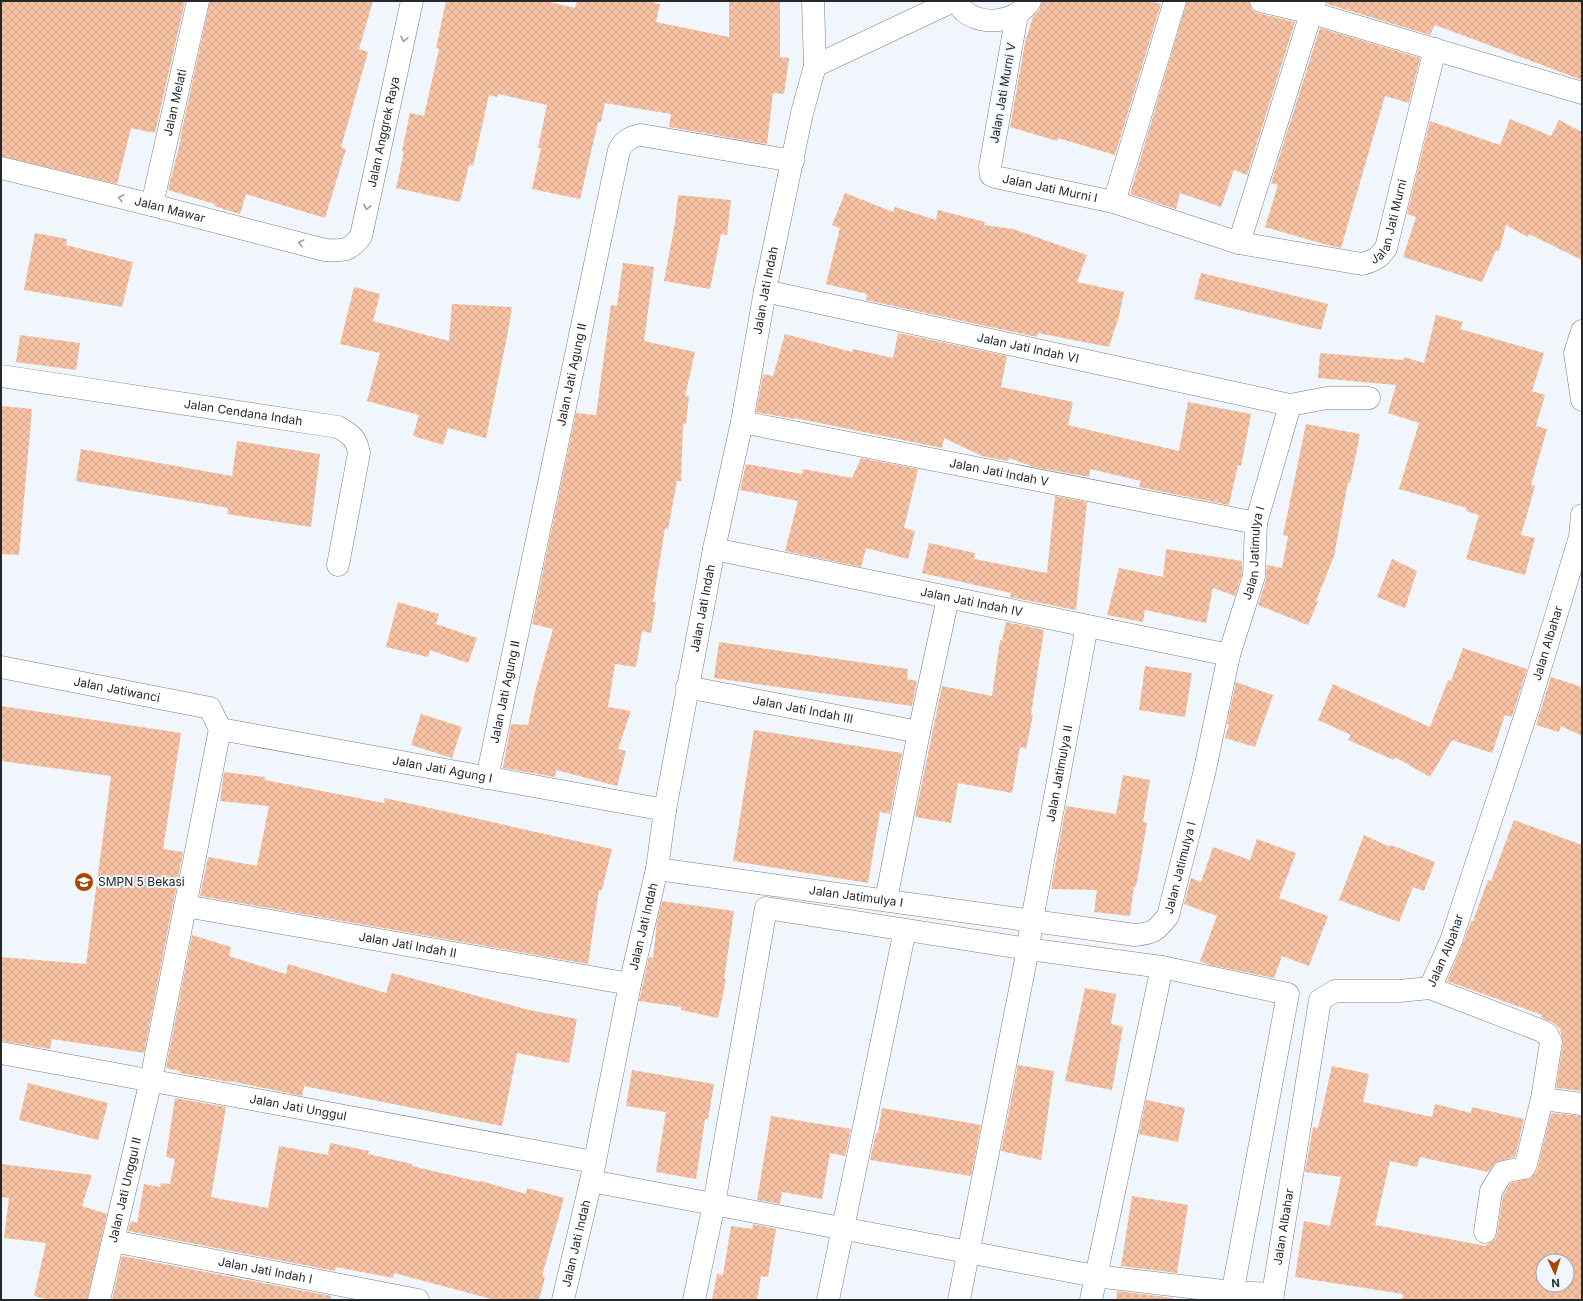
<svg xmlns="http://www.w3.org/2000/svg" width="1583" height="1301" viewBox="0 0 1583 1301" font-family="Inter,sans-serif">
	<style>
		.building { fill: url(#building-cross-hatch); fill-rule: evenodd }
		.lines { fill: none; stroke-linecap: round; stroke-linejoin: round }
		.minor-casing { stroke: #797e84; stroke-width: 23 }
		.minor { stroke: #fff; stroke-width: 22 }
		.oneway { stroke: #9d9e9f }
		.labels { text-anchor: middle; stroke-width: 4; stroke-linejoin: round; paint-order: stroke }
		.street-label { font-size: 12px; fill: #25282a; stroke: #f1f6fd }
		.poi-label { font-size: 12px; fill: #25282a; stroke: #f1f6fd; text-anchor: start }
	</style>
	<defs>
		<pattern id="building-cross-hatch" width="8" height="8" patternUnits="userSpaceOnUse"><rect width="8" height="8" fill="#f6c2a3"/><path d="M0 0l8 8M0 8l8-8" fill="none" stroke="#d3a78c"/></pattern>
	</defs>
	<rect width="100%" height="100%" fill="#f1f6fd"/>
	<g class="building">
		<path d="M1,1H185L155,133L131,128L117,184L1,156Z"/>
		<path d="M210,1H373L359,49L368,52L341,147L346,149L325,218L246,194L240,214L214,206L215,204L168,190L181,139H180Z"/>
		<path d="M446,1H546L575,8L577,1H645L660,4L656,22L729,37V1H780V57L789,58L784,94L773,93L767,144L669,127L671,114L605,103L601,122H598L580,199L532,189L541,148H538L547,105L498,94L497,97L489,95L473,166L469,165L460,202L396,188L404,152L402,151L410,113L424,116L439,49L436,48Z"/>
		<path d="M1042,1H1150L1161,4L1115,155L1058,138L1057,141L1010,127L1026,37H1027L1033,16L1040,9Z"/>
		<path d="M1187,1H1249L1252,10L1258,13L1295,22L1247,175L1234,170L1221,207L1180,193L1176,209L1130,194Z"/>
		<path d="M1327,1H1582V80L1435,25L1430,35L1327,4Z"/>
		<path d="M1320,28L1420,58L1409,103L1385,96L1341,248L1327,245L1265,227L1278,185L1271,183Z"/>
		<path d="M1510,119L1551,136L1559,120L1582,132V260L1529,234L1528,237L1506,225L1499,251L1496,250L1482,282L1403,257L1416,217L1407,214L1430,121L1500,145Z"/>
		<path d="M845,193L893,212L895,207L936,220L938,210L985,222L984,225L1013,229L1087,255L1077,282L1124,292L1119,316L1109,347L1038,333L1037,337L866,300L867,294L826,284L840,228L832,225Z"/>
		<path d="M678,195L731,200L727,235L721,234L710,289L664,281L675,223Z"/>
		<path d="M35,233L67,239L66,245L133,262L122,307L24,290Z"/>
		<path d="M623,263L654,267L644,341L695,352L685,396H689L686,424H683L681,481H677L668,529L665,528L653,602H656L651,633L642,631L636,667L615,664L608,707L631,711L618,749L626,751L617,786L556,770L555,777L503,768L511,724L528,725L535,692L553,629L532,624L576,413L596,415L611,305L617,306Z"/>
		<path d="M1201,273L1328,304L1321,330L1194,299Z"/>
		<path d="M354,287L380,294L373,321L449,341L452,304L512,307L507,337L486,438L448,428L443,445L413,436L419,415L367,401L380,353L340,344Z"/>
		<path d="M1436,315L1463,322L1460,329L1544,353L1532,391L1545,395L1536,426L1547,429L1531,485L1535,486L1521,535L1535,538L1525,575L1466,559L1479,515L1466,511L1467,508L1399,489L1419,423L1388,413L1396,385L1318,378L1320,353L1403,360L1404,357L1424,363Z"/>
		<path d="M898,333L1007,356L1001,387L1073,402L1068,425L1179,451L1188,402L1251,414L1241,466L1238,465L1229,505L1139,487L1141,481L1090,469L1089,477L1034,467L1009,458L1008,461L982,456L944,438L942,448L795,418L794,419L756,412L763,374L773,376L785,334L852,352L853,349L893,358Z"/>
		<path d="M20,335L80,343L76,370L16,362Z"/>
		<path d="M1,406L32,409L19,555L1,554Z"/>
		<path d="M1306,424L1360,434L1350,483L1348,482L1334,556L1316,601H1318L1308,625L1258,605L1266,580L1267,565L1282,568L1288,536L1283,535Z"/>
		<path d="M237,441L320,454L311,527L227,514L228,508L76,481L81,449L232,476Z"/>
		<path d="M861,458L918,469L904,528L915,531L908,559L866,548L861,567L785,551L798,501L740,490L746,464L802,474L803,469L852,478Z"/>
		<path d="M1055,496L1087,502L1076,610L1010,597L1011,593L922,573L929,543L975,553L974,559L1047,573Z"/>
		<path d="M1166,549L1242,561V574L1235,596L1213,588L1206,623L1145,610L1143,622L1107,615L1119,568L1163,577Z"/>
		<path d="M1392,559L1417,571L1405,608L1377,597Z"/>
		<path d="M398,602L439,614L436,624L477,638L468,663L430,650L428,657L386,647Z"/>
		<path d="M1006,622L1044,630L1031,714L1033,715L1026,749L1020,747L1012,793L958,783L951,823L915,817L942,686L992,696L1000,640L1002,641Z"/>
		<path d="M719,642L908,669L907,679L917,681L912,706L714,678Z"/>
		<path d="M1463,648L1527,669L1512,717L1505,715L1492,753L1452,740L1430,777L1395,757L1394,760L1348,740L1351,735L1318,720L1333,684L1430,727L1448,680L1451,681Z"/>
		<path d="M1145,666L1192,673L1185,717L1139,710Z"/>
		<path d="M1551,677L1582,687V736L1561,726L1559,732L1536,725Z"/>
		<path d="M1236,682L1273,695L1255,747L1225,738L1229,724H1227Z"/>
		<path d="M1,706L181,733L163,849L183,852L144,1053L52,1039L50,1049L1,1041V957L86,964L111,776L1,761Z"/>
		<path d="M421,714L462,727L452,758L411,745Z"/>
		<path d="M754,730L902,753L890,814L880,812L868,883L733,861Z"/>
		<path d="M224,772L265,777V780L384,803L385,798L612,849L602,890H599L588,964L200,896L208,857L257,866L269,806L220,801Z"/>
		<path d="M1123,775L1150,780L1143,822L1147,823L1136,887L1134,886L1130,916L1094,912L1097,890L1051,889L1066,806L1116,814Z"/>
		<path d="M1514,820L1582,845V1091L1556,1088L1563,1043L1560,1029L1553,1023L1541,1017L1542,1015L1447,981L1462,946L1471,921H1473L1488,880L1491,881Z"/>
		<path d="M1364,835L1390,847L1391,845L1435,862L1424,891L1413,887L1399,922L1339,900Z"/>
		<path d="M1257,839L1296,853L1279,898L1328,916L1309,966L1282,956L1274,978L1210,965L1200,961L1217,916L1184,904L1191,878L1201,882L1213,847L1250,860Z"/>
		<path d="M662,901L734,911L724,979H726L718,1018L681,1010V1007L639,1001L649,957L653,958L657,922Z"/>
		<path d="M192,935L231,947L229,956L286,974L288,964L386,993L392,973L529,1010L577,1019L569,1063L517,1053L502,1126L304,1086L302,1096L230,1081V1082L180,1073V1071L166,1068Z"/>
		<path d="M1085,988L1116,994L1111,1024L1123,1027L1112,1090L1065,1081Z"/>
		<path d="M1018,1065L1054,1071L1041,1160L1001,1151Z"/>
		<path d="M1332,1066L1369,1074L1363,1102L1432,1117L1435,1104L1471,1113L1472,1107L1524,1119L1515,1157L1496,1162L1488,1172L1420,1157L1417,1167L1390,1161L1375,1225L1486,1246L1487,1244L1495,1240L1497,1234L1503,1195L1511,1183L1531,1178L1537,1170L1551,1113L1582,1116V1300H1402L1403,1294L1295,1277L1304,1221L1330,1226L1341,1177L1305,1172L1313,1127L1318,1128ZM1543,1261H1567V1285H1543Z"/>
		<path d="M632,1070L714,1084L708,1119H705L696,1179L656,1172L666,1112L626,1106Z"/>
		<path d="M28,1083L108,1103L98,1140L19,1120Z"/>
		<path d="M175,1098L226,1107L211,1197L268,1208L279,1146L328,1155L330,1143L369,1151L368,1154L412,1164V1166L480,1182L481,1181L526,1194L527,1188L564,1198L542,1276L545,1277L539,1300H495L394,1273L393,1278L336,1267L335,1271L128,1231L131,1221L137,1223L144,1184L160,1187L161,1183L170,1184L175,1159L166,1157Z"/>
		<path d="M1146,1100L1185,1108L1178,1142L1139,1134Z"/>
		<path d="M882,1108L981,1125L971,1176L870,1160L876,1133H878Z"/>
		<path d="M771,1116L851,1129L845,1156L830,1153L822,1199L782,1192L780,1204L757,1200Z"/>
		<path d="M1,1164L92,1175L82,1206L107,1214L87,1300H51L34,1296L46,1243L4,1238L9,1198L1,1197Z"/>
		<path d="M1132,1196L1188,1205L1177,1273L1121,1266Z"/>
		<path d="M753,1224L776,1229L768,1277L761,1276L757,1300H712L717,1274L723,1275L731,1226L752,1229Z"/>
		<path d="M122,1256L331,1296V1300H112Z"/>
		<path d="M1117,1291L1173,1298V1300H1116Z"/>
	</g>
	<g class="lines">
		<g class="minor-casing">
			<g id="minor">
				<path d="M813,1L815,66"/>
				<path d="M956,1C959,4 961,8 964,11C983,27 1017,22 1030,1"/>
				<path d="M1261,1L1312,13L1582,93"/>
				<path id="s1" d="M1017,14L990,167L991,175L995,177L1114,202L1239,243L1362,264C1373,261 1380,258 1386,248L1435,49"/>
				<path id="s2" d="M1,168L152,205L325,250C344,251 350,251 361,236L412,1"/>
				<path d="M1114,202L1175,1"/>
				<path id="s3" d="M152,205L198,1"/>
				<path d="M1239,243L1315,1"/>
				<path id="s4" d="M765,291L1290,405L1327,398H1369"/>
				<path d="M1582,331L1575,353L1582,400"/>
				<path id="s5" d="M1,376L338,427C352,435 356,438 359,453L338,565"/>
				<path id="s6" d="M742,422L1256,523"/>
				<path id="s7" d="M714,549L1229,655"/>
				<path id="s8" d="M1,667L210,708L220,729"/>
				<path id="s9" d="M687,687L919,732"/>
				<path id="s10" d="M220,729L665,810"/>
				<path id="s11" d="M487,778L619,150C625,140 630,137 641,135L793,161"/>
				<path id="s12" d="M657,869L1135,935C1154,933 1156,931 1168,916L1204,774L1229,655L1254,576L1256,523L1290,405"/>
				<path d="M886,900L919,732L948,598"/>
				<path id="s13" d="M185,906L630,984"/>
				<path d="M1430,988L1542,1031L1547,1034L1551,1042L1542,1099L1526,1164L1524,1168L1503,1172L1491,1191L1485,1232"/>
				<path id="s14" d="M1,1053L594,1162"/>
				<path d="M1542,1099L1582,1104"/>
				<path d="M591,1181L1095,1276L1232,1292L1273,1294"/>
				<path id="s15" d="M113,1241L418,1300"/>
				<path id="s16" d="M99,1300L151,1080L220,729"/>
				<path id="s17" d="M563,1300L591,1181L630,984L657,869L665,810L714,549L742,422L765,291L802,113L815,66L953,1"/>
				<path d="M694,1300L714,1204L766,908L1028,949L1162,967L1288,994L1231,1300"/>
				<path d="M828,1300L905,930"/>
				<path id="s18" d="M959,1300L1028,949L1032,920L1087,626"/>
				<path d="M1091,1300L1162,967"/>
				<path id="s19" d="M1272,1300L1320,1000L1335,991H1399L1430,988L1451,941L1471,880L1528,708L1580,537L1582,515"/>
			</g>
		</g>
		<use href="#minor" class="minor"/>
	</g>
	<defs><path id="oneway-chevron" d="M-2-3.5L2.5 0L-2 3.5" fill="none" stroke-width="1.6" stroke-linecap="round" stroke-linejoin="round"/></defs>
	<g class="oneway">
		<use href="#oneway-chevron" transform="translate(404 39) rotate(102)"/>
		<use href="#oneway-chevron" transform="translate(121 198) rotate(-166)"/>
		<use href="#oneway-chevron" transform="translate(367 207) rotate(102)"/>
		<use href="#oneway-chevron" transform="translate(301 243) rotate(-166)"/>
	</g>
	<defs>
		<g id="school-disc" transform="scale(1)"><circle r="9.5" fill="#a94801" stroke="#f1f6fd"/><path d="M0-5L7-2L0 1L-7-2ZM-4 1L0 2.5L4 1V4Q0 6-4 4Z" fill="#fff"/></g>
	</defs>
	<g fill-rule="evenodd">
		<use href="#school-disc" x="84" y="882"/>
	</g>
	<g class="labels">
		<g class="street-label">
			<text transform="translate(1003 93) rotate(-80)" y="4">Jalan Jati Murni V</text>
			<text dy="4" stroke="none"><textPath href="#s3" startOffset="105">Jalan Melati</textPath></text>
			<text dy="4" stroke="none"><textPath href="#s2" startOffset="482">Jalan Anggrek Raya</textPath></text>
			<text dy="4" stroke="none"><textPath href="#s1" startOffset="224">Jalan Jati Murni I</textPath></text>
			<text dy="4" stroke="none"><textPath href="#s2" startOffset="174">Jalan Mawar</textPath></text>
			<text dy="4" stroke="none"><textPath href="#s1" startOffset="601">Jalan Jati Murni</textPath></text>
			<text dy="4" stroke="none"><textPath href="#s17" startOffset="1030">Jalan Jati Indah</textPath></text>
			<text dy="4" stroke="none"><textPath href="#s4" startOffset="269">Jalan Jati Indah VI</textPath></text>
			<text dy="4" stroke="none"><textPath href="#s11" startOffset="412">Jalan Jati Agung II</textPath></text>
			<text dy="4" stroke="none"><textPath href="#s5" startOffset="245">Jalan Cendana Indah</textPath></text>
			<text dy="4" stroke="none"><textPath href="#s6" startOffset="262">Jalan Jati Indah V</textPath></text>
			<text dy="4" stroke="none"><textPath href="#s12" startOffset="896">Jalan Jatimulya I</textPath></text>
			<text dy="4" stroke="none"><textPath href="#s7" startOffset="263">Jalan Jati Indah IV</textPath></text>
			<text dy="4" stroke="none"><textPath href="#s17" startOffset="706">Jalan Jati Indah</textPath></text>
			<text dy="4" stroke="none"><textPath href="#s19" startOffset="781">Jalan Albahar</textPath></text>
			<text dy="4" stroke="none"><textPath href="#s8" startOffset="118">Jalan Jatiwanci</textPath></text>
			<text dy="4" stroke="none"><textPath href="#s11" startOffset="88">Jalan Jati Agung II</textPath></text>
			<text dy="4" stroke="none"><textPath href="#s9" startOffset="118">Jalan Jati Indah III</textPath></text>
			<text dy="4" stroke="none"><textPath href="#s10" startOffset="226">Jalan Jati Agung I</textPath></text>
			<text dy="4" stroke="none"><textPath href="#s18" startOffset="536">Jalan Jatimulya II</textPath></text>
			<text dy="4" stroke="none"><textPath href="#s12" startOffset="572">Jalan Jatimulya I</textPath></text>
			<text dy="4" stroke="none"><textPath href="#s12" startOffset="201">Jalan Jatimulya I</textPath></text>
			<text dy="4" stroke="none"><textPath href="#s17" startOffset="382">Jalan Jati Indah</textPath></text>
			<text dy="4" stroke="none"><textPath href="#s13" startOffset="226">Jalan Jati Indah II</textPath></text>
			<text dy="4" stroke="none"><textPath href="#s19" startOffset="457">Jalan Albahar</textPath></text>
			<text dy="4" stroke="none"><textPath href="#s14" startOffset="302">Jalan Jati Unggul</textPath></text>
			<text dy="4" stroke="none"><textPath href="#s16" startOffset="113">Jalan Jati Unggul II</textPath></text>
			<text dy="4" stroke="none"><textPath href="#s19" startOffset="74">Jalan Albahar</textPath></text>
			<text dy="4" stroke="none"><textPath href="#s17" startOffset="58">Jalan Jati Indah</textPath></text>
			<text dy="4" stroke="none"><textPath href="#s15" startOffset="155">Jalan Jati Indah I</textPath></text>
		</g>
		<g class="poi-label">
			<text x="98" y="886">SMPN 5 Bekasi</text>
		</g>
	</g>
	<rect width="1583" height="1301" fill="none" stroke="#25282a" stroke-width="4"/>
	<g transform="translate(1555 1273) rotate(176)"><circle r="19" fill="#f1f6fd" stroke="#9fa4a9"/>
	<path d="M0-3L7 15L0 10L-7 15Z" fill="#a94801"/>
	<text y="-6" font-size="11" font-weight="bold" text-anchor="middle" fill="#25282a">N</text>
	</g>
</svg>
